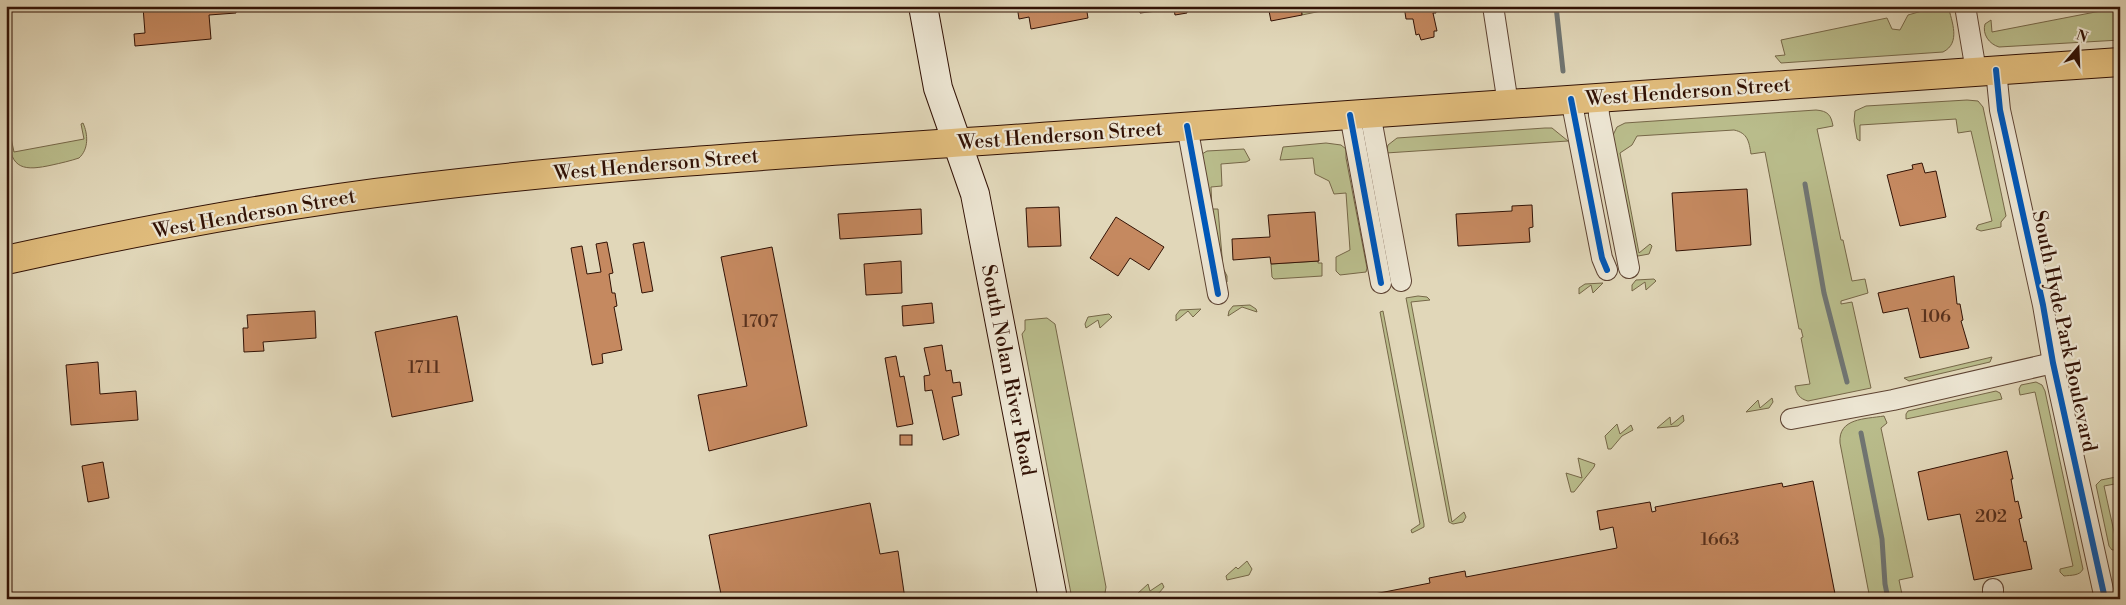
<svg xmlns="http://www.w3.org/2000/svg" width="2126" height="605" viewBox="0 0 2126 605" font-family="'Libre Bodoni',serif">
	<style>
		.green { fill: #b9bc8b; stroke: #766748 }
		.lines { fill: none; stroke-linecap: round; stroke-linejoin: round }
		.stream { stroke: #707572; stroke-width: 5 }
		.building { fill: #c58960; stroke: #321205 }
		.minor-casing { stroke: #5e4332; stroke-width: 22 }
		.secondary-casing { stroke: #321205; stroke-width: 30 }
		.primary-casing { stroke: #321205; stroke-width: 30 }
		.minor { stroke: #ece5d2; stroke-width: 20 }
		.secondary { stroke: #ece5d2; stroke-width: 28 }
		.primary { stroke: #e0bc7c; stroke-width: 28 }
		.cycleway-casing { stroke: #ece5d2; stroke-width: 9 }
		.cycleway { stroke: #0057b8; stroke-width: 6 }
		.labels { text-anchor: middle; stroke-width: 4.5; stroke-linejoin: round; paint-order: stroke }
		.number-label { font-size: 18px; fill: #57301c }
		.street-label { font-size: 20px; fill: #321205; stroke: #ece5d2 }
	</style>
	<rect width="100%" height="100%" fill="#e1d7b9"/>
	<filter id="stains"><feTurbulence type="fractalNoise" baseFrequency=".004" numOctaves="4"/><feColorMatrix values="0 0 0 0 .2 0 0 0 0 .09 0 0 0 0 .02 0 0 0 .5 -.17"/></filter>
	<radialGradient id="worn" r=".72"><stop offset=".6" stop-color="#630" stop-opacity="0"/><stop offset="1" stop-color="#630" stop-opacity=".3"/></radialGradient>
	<g class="green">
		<path d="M1301,6H1325L1326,10L1302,15Z"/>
		<path d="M1929,6H1948C1952,22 1961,43 1943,52L1781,63L1775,56L1785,55L1781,40L1887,18L1892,29L1900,30L1908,15L1929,9Z"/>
		<path d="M2116,8L2115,11L2120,15V40L1999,47C1989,44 1982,34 1985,24L1991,20L1992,32Z"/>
		<path d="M1967,100L1978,101L1983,107L2006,216L2001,222V227L1981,231L1976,229L1978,225L1992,221L1971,131L1958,133L1956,119L1860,125V141L1857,139L1854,121L1855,111L1866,106Z"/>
		<path d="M1816,110C1828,111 1831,115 1833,126L1817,129L1841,240H1843L1852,281L1865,279L1868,293L1841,301V304L1852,302L1871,388L1808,401C1800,399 1796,394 1795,386L1810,384L1801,338L1803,337L1801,329H1799L1765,152L1751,154C1749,142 1748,133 1734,130L1637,136L1632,145L1620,153L1639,253L1650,244L1652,246L1649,254L1638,256L1635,254L1613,135L1617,127L1625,123Z"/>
		<path d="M83,123C88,134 89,149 79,158C70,161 61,163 52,165C25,171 10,170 9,138H11L14,152L84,139L81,124Z"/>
		<path d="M1545,128H1552L1568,141L1386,153L1388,145L1397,138Z"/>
		<path d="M1326,143L1341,145L1346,149V158L1367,268L1366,272L1340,275L1336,271V257L1350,250L1346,193L1334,194L1329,181L1315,174L1313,158L1280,160L1283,147Z"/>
		<path d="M1244,149L1250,160L1246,162L1221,164L1222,186L1211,187L1212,209H1218L1223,268L1227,276V282L1224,281L1202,154L1207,151Z"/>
		<path d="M1318,261V263H1322V276L1274,279L1272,277L1271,264Z"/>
		<path d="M1654,279L1656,281L1646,290L1645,282L1632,291V285L1636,280Z"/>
		<path d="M1603,283L1593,293L1591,285L1579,294V288L1585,284Z"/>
		<path d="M1418,296L1427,297L1430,300L1411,302L1452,522L1464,512L1466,517L1463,522L1453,524L1449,522L1406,298Z"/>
		<path d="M1250,305L1256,309L1257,312L1242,307L1228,316L1229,311L1233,306Z"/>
		<path d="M1201,309L1193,317L1188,311L1176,321V315L1180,310Z"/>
		<path d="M1383,311L1424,524V527L1412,533L1411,530L1420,524L1380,312Z"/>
		<path d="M1109,314L1112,317L1100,328L1098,320L1086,328L1085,324L1088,317Z"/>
		<path d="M1047,318L1055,324L1106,587L1104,599H1072L1022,334L1025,330V320Z"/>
		<path d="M1992,357L1990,362L1909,381L1904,378Z"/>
		<path d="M2036,382L2042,385L2045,391L2083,569C2080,576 2071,575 2064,576L2060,572V569L2073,566L2035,392L2020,395L2019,389L2021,385Z"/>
		<path d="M1996,391L2000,393L2002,399L1906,419V414L1908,411Z"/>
		<path d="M1772,398L1773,402L1769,408L1746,412L1758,400L1760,408Z"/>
		<path d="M1683,415L1684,421L1678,426L1657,428L1670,417L1671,425Z"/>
		<path d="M1884,416L1887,423L1881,428L1913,577L1899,580L1903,599H1870L1840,443C1838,418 1865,419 1884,416Z"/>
		<path d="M1617,424L1620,434L1631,425L1633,430L1622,436L1611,449H1608L1605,436Z"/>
		<path d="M1578,458L1595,464L1594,467L1574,492H1571L1566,473L1582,478Z"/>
		<path d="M2116,477L2120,478V483L2104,486L2116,541H2120V549L2112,550L2109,546L2096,485L2101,480Z"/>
		<path d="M1247,561L1252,569L1249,575L1227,580L1226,576L1236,567L1238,569Z"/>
		<path d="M1162,583L1164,587L1159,593L1142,597L1137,594L1148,584L1150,591Z"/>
	</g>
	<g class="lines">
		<g class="stream">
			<path d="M1556,6L1563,71"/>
			<path d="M1805,184L1824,293L1847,382"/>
			<path d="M1861,433L1882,539L1885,584L1888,599"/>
		</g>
	</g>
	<g class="building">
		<path d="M155,6H236V13L209,15L211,39L135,46L134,34L145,33L143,7Z"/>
		<path d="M1017,6H1086L1088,18L1031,29L1029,17L1019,19Z"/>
		<path d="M1139,6H1186L1187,13L1175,15L1174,9L1140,13Z"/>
		<path d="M1268,6H1301L1302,15L1271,21Z"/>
		<path d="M1404,6H1435L1436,13H1433L1437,31H1434V37L1421,40L1419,34L1416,35L1413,19H1406Z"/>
		<path d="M1922,163L1925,173L1936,171L1946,217L1900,226L1887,175L1913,169L1912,165Z"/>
		<path d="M1747,189L1751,245L1676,251L1672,193Z"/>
		<path d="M1532,205L1533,227L1529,228L1530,242L1458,246L1456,214L1512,211V206Z"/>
		<path d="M1059,207L1061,246L1028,247L1026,208Z"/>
		<path d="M921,209L922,234L840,239L838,214Z"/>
		<path d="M1315,212L1319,261L1271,264L1270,257L1233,260L1232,239L1270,237L1268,215Z"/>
		<path d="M1116,217L1164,247L1149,270L1130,258L1118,276L1090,258Z"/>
		<path d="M607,242L613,273L609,274L612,293H615L617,306L614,307L622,350L602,354L603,363L592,365L571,248L582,246L587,274L601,272L596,244Z"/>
		<path d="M644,242L653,291L642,293L633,244Z"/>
		<path d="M772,247L807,426L709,451L698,395L747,386L721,257Z"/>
		<path d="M901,261L902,293L866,295L864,264Z"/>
		<path d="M1954,276L1957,304H1960L1963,320L1961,321L1969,348L1920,358L1908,308L1883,313L1878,293Z"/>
		<path d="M932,303L934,323L903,326L902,306Z"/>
		<path d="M315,311L316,338L263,342L264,351L244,352L243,328H248L247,315Z"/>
		<path d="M457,316L473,401L392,417L375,332Z"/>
		<path d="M942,345L946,371L951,370L953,383L960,382L962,395L952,397L959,435L943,440L932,390L925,391L924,376L930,375L924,348Z"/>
		<path d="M896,356L900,377L904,376L913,424L897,427L885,358Z"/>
		<path d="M98,362L100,394L136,391L138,420L71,425L66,365Z"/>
		<rect x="900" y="435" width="12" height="10"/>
		<path d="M2007,451L2013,479H2011L2015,502L2018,501L2022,518L2019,519L2024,542L2026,541L2032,569L1974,580L1960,514L1928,520L1918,472Z"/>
		<path d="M103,462L109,498L88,502L82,466Z"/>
		<path d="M1813,481L1836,599H1349L1430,583L1429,578L1465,571L1466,577L1617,548L1613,527L1600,530L1597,511L1650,502L1652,512L1656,511L1655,507L1782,483L1783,487Z"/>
		<path d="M870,503L880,554L898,551L905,599H722L709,535Z"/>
	</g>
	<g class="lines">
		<g class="minor-casing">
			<g id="minor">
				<path d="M1493,6L1508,104"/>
				<path d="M1965,6L1976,71"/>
				<path d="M1996,70L2000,110L2043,305L2053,363L2105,599"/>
				<path d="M1598,97L1599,115L1629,268"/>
				<path d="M1571,99L1602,258L1607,270"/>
				<path d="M1370,113L1401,281"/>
				<path d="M1350,115L1381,283"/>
				<path d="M1187,126L1218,294"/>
				<path d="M1791,419L1893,400L2053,363"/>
				<path d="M1993,589V599"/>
			</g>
		</g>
		<g class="secondary-casing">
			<path id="secondary" d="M923,6L938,88L975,194L1053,599"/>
		</g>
		<g class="primary-casing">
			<path id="primary" d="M6,260C142,230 279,204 416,188C629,162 842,151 1055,136C1410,111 1765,84 2120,62"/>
		</g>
		<use href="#minor" class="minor"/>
		<use href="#secondary" class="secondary"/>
		<use href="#primary" class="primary"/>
		<g class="cycleway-casing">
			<g id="cycleway">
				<path d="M1996,70L2000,110L2043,305L2053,363L2105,599"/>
				<path d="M1571,99L1602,258L1607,270"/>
				<path d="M1350,115L1381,283"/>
				<path d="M1187,126L1218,294"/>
			</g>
		</g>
		<use href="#cycleway" class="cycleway"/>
	</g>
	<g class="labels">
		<g class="number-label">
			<text x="1936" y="322">106</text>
			<text x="760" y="327">1707</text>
			<text x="424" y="373">1711</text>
			<text x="1991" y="522">202</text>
			<text x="1720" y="545">1663</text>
		</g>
		<g class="street-label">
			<text transform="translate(1688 91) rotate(-4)" y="7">West Henderson Street</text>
			<text transform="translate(1060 135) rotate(-4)" y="7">West Henderson Street</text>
			<text transform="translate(656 164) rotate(-5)" y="7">West Henderson Street</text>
			<text transform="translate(254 213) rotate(-10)" y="7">West Henderson Street</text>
			<text transform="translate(2065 331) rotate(78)" y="7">South Hyde Park Boulevard</text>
			<text transform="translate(1009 370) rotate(79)" y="7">South Nolan River Road</text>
		</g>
	</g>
	<rect width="2126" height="605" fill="none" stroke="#e1d7b9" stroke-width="25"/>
	<rect x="8" y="8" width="2111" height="590" fill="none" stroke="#321205" stroke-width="2.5"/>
	<rect x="12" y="12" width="2101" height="580" fill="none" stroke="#321205"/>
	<g transform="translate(2078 48) rotate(19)" stroke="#ece5d2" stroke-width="4" paint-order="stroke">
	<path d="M0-4L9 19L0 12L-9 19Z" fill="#321205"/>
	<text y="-8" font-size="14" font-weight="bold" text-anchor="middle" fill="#321205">N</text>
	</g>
	<rect width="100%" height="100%" filter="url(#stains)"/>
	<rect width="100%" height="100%" fill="url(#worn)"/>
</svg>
